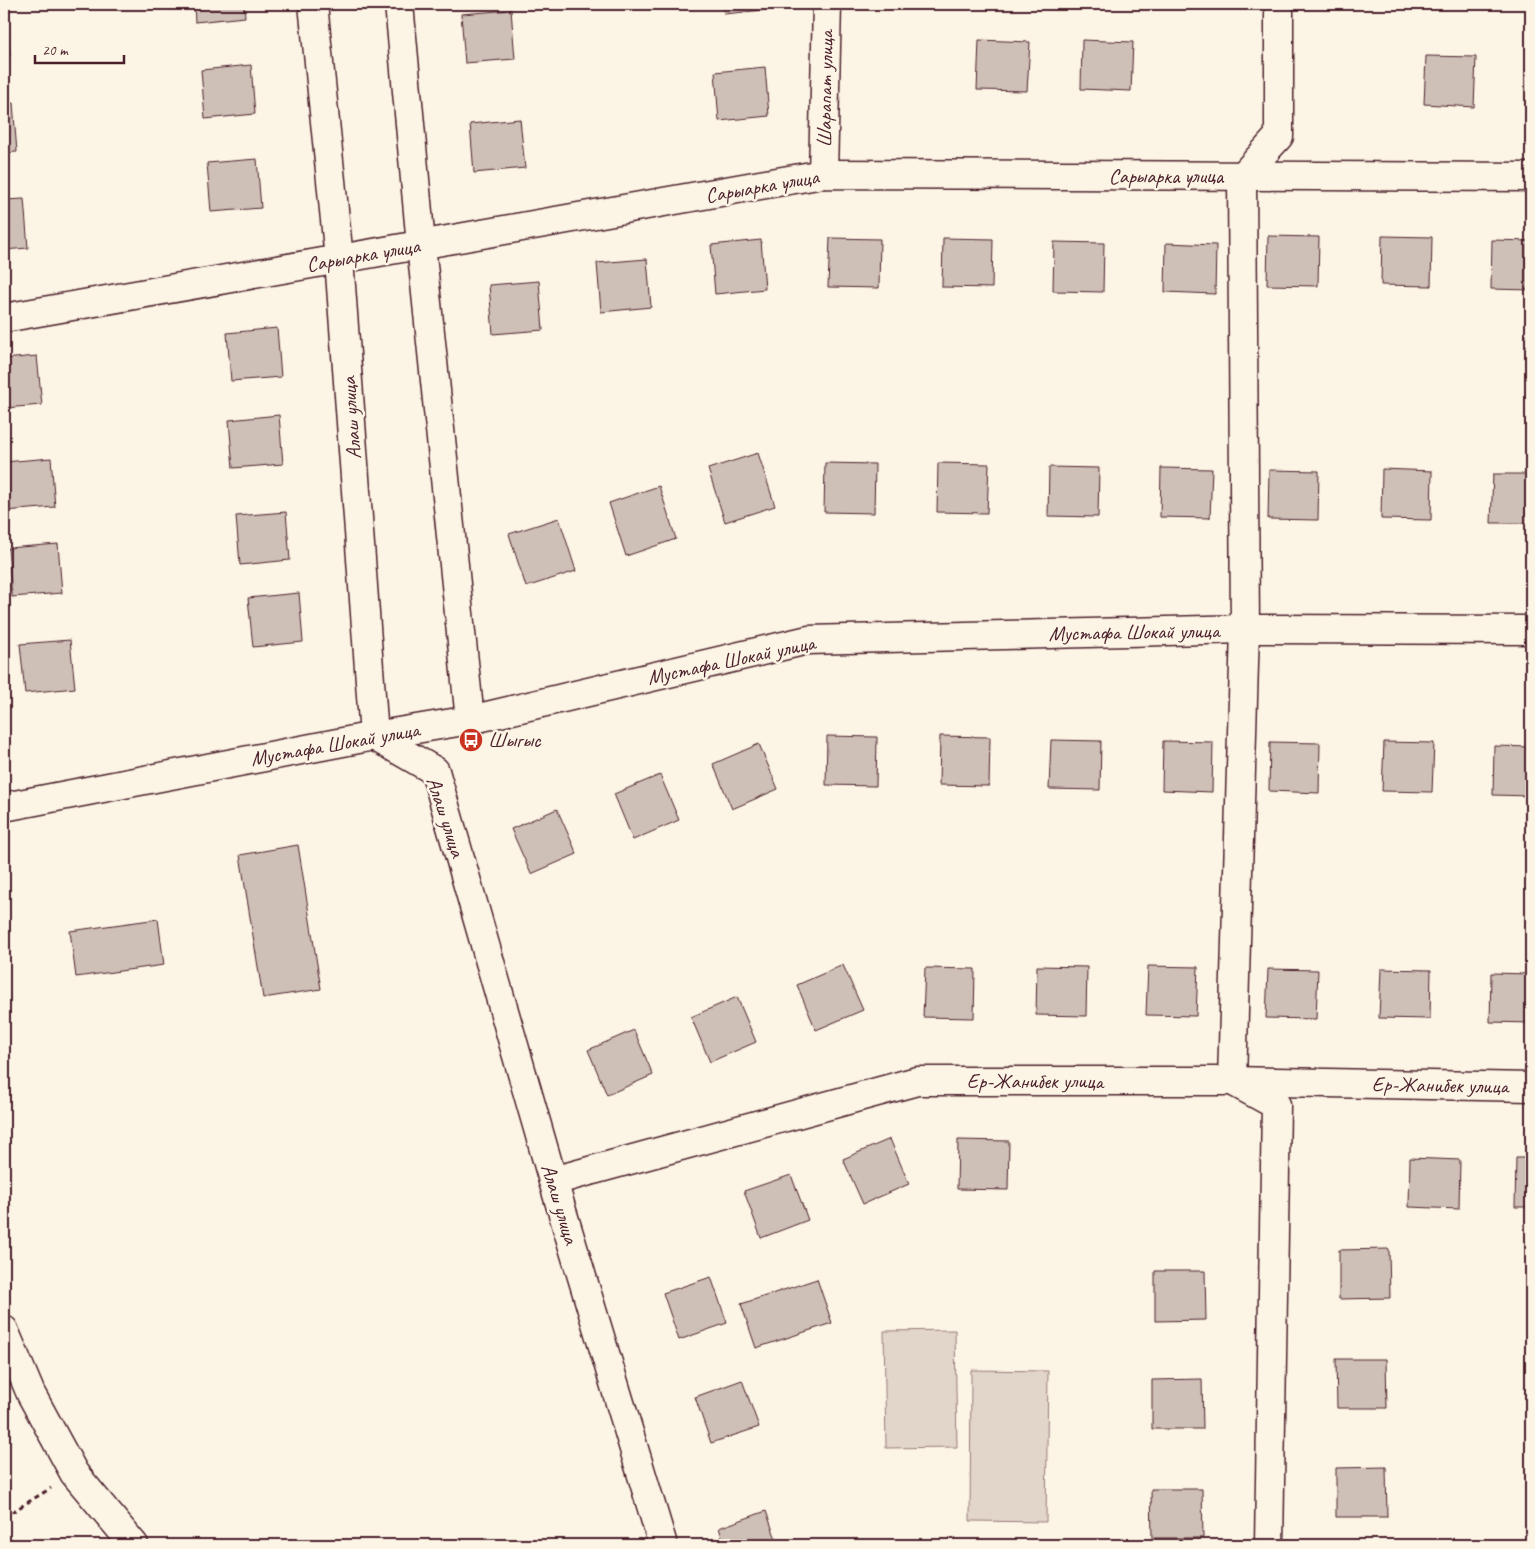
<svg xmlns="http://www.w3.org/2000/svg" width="1535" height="1549" viewBox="0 0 1535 1549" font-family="Caveat,sans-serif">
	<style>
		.pitch { fill: #e2d5ca; stroke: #967a7a }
		.building { fill: #cfc0b7; stroke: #4a1f2b }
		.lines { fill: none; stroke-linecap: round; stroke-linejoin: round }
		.street-casing { stroke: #4a1f2b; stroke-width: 31 }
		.secondary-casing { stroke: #4a1f2b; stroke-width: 31 }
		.path { stroke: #4a1f2b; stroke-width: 3; stroke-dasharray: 5 4; stroke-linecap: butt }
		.street { stroke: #fcf5e5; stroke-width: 28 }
		.secondary { stroke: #fcf5e5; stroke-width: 28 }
		.labels { text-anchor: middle; stroke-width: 5; stroke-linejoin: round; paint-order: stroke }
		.street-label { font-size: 21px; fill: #4a1f2b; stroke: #fcf5e5 }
		.poi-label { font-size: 21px; fill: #4a1f2b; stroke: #fcf5e5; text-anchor: start }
	</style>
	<rect width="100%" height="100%" fill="#fcf5e5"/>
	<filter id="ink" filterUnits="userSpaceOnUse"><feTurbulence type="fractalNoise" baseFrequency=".02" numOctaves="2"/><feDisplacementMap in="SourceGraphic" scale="10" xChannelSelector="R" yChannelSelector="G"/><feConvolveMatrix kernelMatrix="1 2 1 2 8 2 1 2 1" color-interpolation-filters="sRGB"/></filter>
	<g filter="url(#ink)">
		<g class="pitch">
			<path d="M955,1330L957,1447L886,1448L884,1331Z"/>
			<path d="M971,1370L1048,1371L1046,1522L970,1521Z"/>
		</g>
		<g class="building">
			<path d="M194,4H244L245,17L195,22Z"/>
			<path d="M723,4H773L774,9L724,14Z"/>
			<path d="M4,6H6L10,55L4,56Z"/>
			<path d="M511,10L515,59L465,63L461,14Z"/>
			<path d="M979,40L1030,42L1027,91L977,90Z"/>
			<path d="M1082,40L1133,42L1131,91L1081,89Z"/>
			<path d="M1529,55H1531V104H1527Z"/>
			<path d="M1426,56L1476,57L1474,107L1424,104Z"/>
			<path d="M251,65L255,114L205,119L201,70Z"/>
			<path d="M765,67L769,116L719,121L715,72Z"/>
			<path d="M13,103L17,152L4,153V104Z"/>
			<path d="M520,119L525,168L474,173L470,124Z"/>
			<path d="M257,159L261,208L211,212L207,163Z"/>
			<path d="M24,199L28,248L4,250V200Z"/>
			<path d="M1268,236L1319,237L1318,286L1267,285Z"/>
			<path d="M1382,236L1432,237L1431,286L1381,285Z"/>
			<path d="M830,238L880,239L879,288L828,287Z"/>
			<path d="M943,238L993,239L992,288L942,287Z"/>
			<path d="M761,240L765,289L715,294L711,245Z"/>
			<path d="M1492,240L1531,241V290L1491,289Z"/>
			<path d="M1054,242L1104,243L1103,292L1053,291Z"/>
			<path d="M1166,243L1216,245L1215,294L1165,292Z"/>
			<path d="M647,259L651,307L601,312L597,263Z"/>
			<path d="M539,281L543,330L493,334L489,285Z"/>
			<path d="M277,328L281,377L231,381L227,333Z"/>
			<path d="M37,356L42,405L4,408V359Z"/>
			<path d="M279,415L283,464L233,468L229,420Z"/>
			<path d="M758,453L775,506L725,522L708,469Z"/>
			<path d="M51,458L55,507L5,511L4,462Z"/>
			<path d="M825,463L875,464L874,513L824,512Z"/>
			<path d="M938,463L989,464L987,513L937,512Z"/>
			<path d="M1049,467L1099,468L1098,517L1048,516Z"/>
			<path d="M1161,468L1212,469L1210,518L1160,517Z"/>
			<path d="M1382,469L1432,471L1431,520L1381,519Z"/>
			<path d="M1269,470L1319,471L1318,520L1268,519Z"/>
			<path d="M1493,474H1531V523H1491Z"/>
			<path d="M659,486L676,539L626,556L609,503Z"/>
			<path d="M286,512L290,560L240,565L236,516Z"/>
			<path d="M559,518L576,571L526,587L509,534Z"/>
			<path d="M58,544L62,593L12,597L8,548Z"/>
			<path d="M299,593L303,642L253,647L248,598Z"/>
			<path d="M70,640L75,688L25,693L20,644Z"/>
			<path d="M827,736L877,737L876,786L826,785Z"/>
			<path d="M940,736L990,737L989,786L939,785Z"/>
			<path d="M1051,740L1101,741L1100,790L1049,789Z"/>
			<path d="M1163,741L1213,742L1212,792L1162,790Z"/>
			<path d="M1270,742L1320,743L1319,793L1269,791Z"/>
			<path d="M1384,742L1434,743L1432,792L1382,791Z"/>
			<path d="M759,744L778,789L732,809L713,764Z"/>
			<path d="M1494,746L1531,747V796L1493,795Z"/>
			<path d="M660,775L679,820L633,840L614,794Z"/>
			<path d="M557,809L577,854L531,874L511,829Z"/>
			<path d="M298,845L321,989L263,998L240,855Z"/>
			<path d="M158,919L164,965L76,977L70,931Z"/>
			<path d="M843,965L863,1010L816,1030L797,985Z"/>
			<path d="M1037,966L1087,967L1086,1016L1036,1015Z"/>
			<path d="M1148,966L1198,967L1196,1016L1146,1015Z"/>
			<path d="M925,968L975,969L974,1018L923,1017Z"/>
			<path d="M1268,969L1318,970L1316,1019L1266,1018Z"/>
			<path d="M1381,969L1431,970L1430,1019L1379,1018Z"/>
			<path d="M1491,973L1531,974V1023L1490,1022Z"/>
			<path d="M737,997L756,1042L710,1062L691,1017Z"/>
			<path d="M634,1030L653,1075L607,1095L588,1050Z"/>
			<path d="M890,1139L909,1184L863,1204L843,1159Z"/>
			<path d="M958,1140L1009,1141L1008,1190L957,1189Z"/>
			<path d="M1410,1158L1460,1160L1459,1209L1409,1207Z"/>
			<path d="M1516,1158H1531V1207H1515Z"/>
			<path d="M791,1175L808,1220L761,1238L744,1191Z"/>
			<path d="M1389,1249L1390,1298L1339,1299V1250Z"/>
			<path d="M1155,1271H1205L1206,1320L1155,1321Z"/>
			<path d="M711,1277L727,1323L679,1340L663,1293Z"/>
			<path d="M817,1279L832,1323L756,1348L741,1304Z"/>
			<path d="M1336,1359H1386L1387,1408H1337Z"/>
			<path d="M1202,1379L1203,1429H1152V1380Z"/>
			<path d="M742,1380L759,1427L711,1443L695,1397Z"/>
			<path d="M1386,1467L1387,1517H1336V1468Z"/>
			<path d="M1151,1489H1202L1203,1538H1152Z"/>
			<path d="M766,1511L778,1545H725L719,1528Z"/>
		</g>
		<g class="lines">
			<g class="street-casing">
				<g id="street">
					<path d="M313,4L339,259L374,736L435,771L553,1181L663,1545"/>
					<path d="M399,4L421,245L470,720"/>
					<path d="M823,174L827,4"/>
					<path d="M4,318L823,174L1531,177"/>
					<path d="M4,807L374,736L470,720L808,640L1245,629L1531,630"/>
					<path d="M553,1181L917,1081H1232L1531,1087"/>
					<path d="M1269,1545L1276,1105L1232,1081L1245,629L1242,177L1279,136V4"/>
				</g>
			</g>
			<g class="secondary-casing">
				<path id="secondary" d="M4,1330L31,1394L74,1473L134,1545"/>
			</g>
			<path class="path" d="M4,1517L51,1488"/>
			<use href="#street" class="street"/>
			<use href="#secondary" class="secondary"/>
		</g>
	</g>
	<defs>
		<g id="bus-disc" transform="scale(1.25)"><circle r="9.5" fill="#c8321e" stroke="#fcf5e5"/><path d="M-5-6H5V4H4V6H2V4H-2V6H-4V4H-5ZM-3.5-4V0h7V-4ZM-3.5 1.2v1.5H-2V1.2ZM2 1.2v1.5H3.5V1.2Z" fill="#fff"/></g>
	</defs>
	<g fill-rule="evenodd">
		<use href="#bus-disc" x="471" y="740"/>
	</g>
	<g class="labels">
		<g class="street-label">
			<text transform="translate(825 89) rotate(-89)" y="7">Шарапат улица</text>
			<text x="1166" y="183">Сарыарка улица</text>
			<text transform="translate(762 186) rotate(-10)" y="7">Сарыарка улица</text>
			<text transform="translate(363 255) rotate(-10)" y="7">Сарыарка улица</text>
			<text transform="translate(351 418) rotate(-94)" y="7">Алаш улица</text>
			<text transform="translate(1134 632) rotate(-1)" y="7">Мустафа Шокай улица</text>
			<text transform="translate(731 660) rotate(-12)" y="7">Мустафа Шокай улица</text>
			<text transform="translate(335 744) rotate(-10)" y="7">Мустафа Шокай улица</text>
			<text transform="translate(446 817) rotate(72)" y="7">Алаш улица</text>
			<text x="1035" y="1088">Ер-Жанибек улица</text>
			<text transform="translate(1440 1085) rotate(1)" y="7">Ер-Жанибек улица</text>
			<text transform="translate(560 1204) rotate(73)" y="7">Алаш улица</text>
		</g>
		<g class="poi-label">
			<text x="488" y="747">Шыгыс</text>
		</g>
	</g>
	<rect width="1535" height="1549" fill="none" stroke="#fcf5e5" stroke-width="20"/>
	<rect x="10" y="10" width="1515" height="1529" fill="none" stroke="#4a1f2b" stroke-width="2" filter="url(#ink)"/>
	<path d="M35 55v8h89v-8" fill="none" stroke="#4a1f2b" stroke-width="2.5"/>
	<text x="42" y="55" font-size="15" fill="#4a1f2b" stroke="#fcf5e5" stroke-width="4" paint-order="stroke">20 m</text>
</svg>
